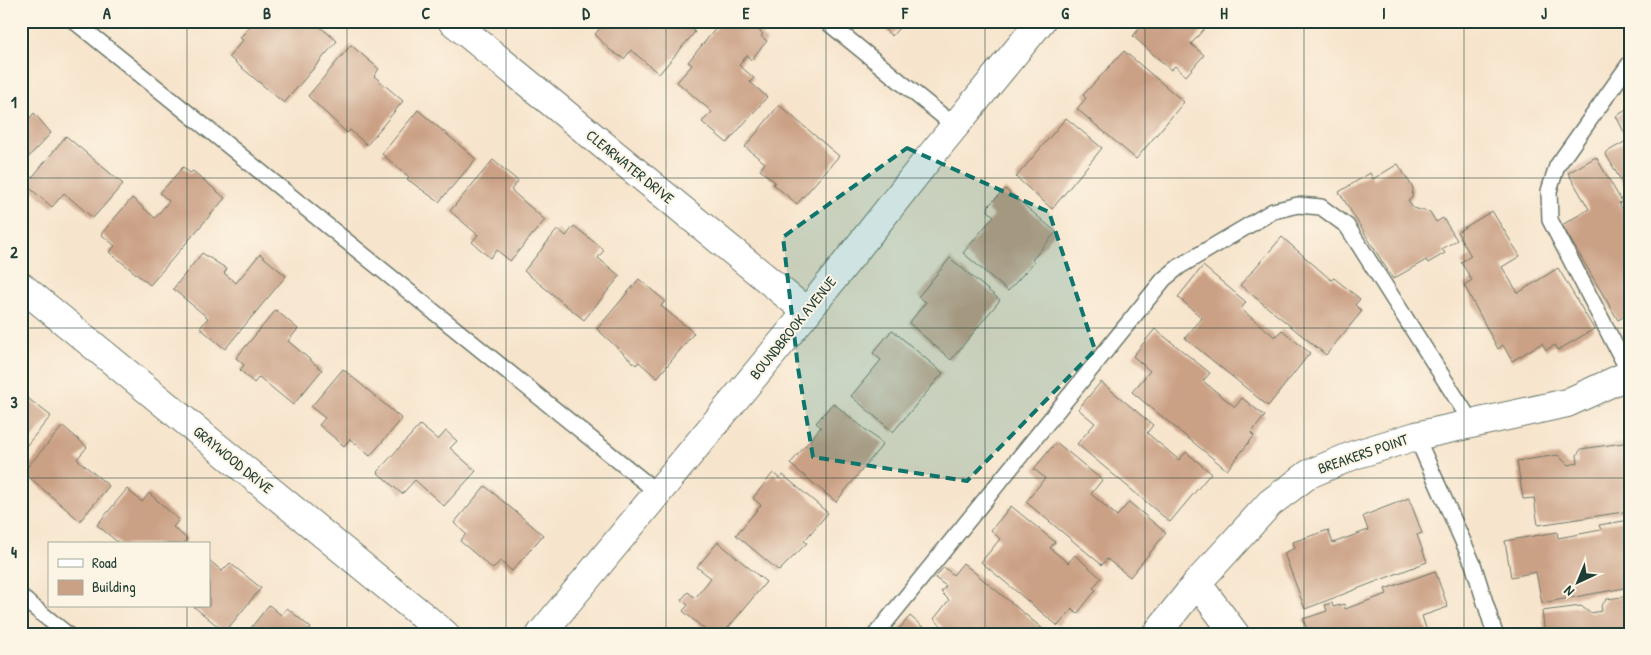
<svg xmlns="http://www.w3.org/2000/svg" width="1651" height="655" viewBox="0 0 1651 655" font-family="'Patrick Hand',sans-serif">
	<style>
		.building { fill: #cba186 }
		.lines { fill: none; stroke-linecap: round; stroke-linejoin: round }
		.service-casing { stroke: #6b7769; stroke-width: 18 }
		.minor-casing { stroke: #6b7769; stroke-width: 30 }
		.tertiary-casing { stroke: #6b7769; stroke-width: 30 }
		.service { stroke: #fff; stroke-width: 15 }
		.minor { stroke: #fff; stroke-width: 28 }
		.tertiary { stroke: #fff; stroke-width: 28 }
		.marked { fill: #0f766e; fill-opacity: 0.2; stroke: #0f766e; stroke-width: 4; stroke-dasharray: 10 6; stroke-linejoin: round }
		.grid { fill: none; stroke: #1f3d34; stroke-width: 1; stroke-opacity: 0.55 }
		.labels { text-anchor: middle; stroke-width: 4; stroke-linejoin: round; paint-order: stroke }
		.street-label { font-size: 15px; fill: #1f3d34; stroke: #fcf5e5 }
		.neatline { fill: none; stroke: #1f3d34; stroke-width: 2 }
		.grid-label { font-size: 16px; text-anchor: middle; font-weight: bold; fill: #1f3d34 }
	</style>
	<rect width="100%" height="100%" fill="#fcf5e5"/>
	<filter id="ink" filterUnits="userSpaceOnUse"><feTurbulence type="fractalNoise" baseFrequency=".02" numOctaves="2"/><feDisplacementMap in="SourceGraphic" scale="10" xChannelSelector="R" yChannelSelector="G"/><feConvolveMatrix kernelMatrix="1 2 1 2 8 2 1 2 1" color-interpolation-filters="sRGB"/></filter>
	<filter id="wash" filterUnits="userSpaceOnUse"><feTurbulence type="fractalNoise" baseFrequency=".0096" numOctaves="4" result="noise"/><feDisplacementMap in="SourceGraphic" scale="20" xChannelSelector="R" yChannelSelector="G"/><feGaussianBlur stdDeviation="1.12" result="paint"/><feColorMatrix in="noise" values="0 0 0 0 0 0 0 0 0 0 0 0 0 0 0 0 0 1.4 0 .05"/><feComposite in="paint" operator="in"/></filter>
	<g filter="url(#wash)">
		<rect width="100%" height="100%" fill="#f7e4cc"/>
		<g id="blocks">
			<g class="building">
				<path d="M254,21H313L337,41L284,103L229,57L243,40L240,38Z"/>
				<path d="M606,21H682L695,32L659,74L631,50L624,59L610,50L595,34Z"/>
				<path d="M722,21H749L763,34L761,36L767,41L751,60L747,55L739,65L754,78L750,82L767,97L727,143L702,122L712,112L677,82L692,65L688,62Z"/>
				<path d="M875,21H905L892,36Z"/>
				<path d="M1146,21H1211L1191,44L1204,55L1186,76L1175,66L1171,70L1133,36Z"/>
				<path d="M351,45L379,69L374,76L403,101L367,145L350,130L347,133L308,96Z"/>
				<path d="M1124,51L1184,102L1136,159L1077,109L1086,98L1083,95Z"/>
				<path d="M779,105L839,156L797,204L773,184L775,182L760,170L765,163L745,147Z"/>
				<path d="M1630,108V196L1605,153L1628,140L1616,116Z"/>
				<path d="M21,110L30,118L34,113L51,133L21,165Z"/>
				<path d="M418,110L476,159L439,202L407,179L409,177L382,154Z"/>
				<path d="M1066,118L1102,148L1052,209L1016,177Z"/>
				<path d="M66,136L123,184L93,218L64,193L52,207L26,185Z"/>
				<path d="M1596,157L1622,202L1619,203L1630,223V313L1618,320L1562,225L1589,209L1568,173Z"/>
				<path d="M493,160L518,181L511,190L545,220L510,261L497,250L490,258L472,242L478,235L450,211Z"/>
				<path d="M1398,164L1413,188L1412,198L1408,200L1413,208L1430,212L1436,222L1443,218L1457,240L1442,249L1445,253L1428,263L1426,260L1393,279L1339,192L1370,173L1373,179Z"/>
				<path d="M183,167L190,173L193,171L225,198L150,285L109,252L115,246L101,234L132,198L155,218L169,201L160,193Z"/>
				<path d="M1005,189L1056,232L1032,260L1034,262L1008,291L963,253L994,216L988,211L989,205Z"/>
				<path d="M1492,211L1520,256L1502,267L1518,293L1558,268L1594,329L1558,350L1555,345L1546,350L1542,343L1512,361L1503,345L1498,349L1464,285L1472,280L1461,262L1471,256L1457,232Z"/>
				<path d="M574,226L604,250L598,258L620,276L584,320L524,271L558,229L566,236Z"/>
				<path d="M1282,237L1331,280L1334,278L1360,299L1355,305L1362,311L1326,355L1240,285Z"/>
				<path d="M202,253L227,269L224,273L236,283L260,254L286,276L225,349L200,328L208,318L173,289Z"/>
				<path d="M950,258L1000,300L951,360L909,323L926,302L918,297Z"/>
				<path d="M1203,266L1246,302L1241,309L1275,337L1282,330L1310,353L1268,406L1185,338L1202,318L1178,297Z"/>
				<path d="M639,279L665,301L661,306L694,333L657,378L639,362L636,365L597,329Z"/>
				<path d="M276,310L298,329L288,341L322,370L293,405L259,377L254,383L240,370L244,365L236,358Z"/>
				<path d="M1155,329L1210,373L1203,381L1235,407L1242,398L1265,416L1251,433L1254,436L1227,470L1132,392L1150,371L1133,356Z"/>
				<path d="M892,330L943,373L893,432L851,396L881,360L873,353Z"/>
				<path d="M343,369L402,419L370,456L350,439L344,446L319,425L325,418L311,407Z"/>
				<path d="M1101,382L1153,425L1147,433L1179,460L1186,452L1211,473L1170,522L1077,444L1095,423L1078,409Z"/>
				<path d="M21,393L51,416L21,452Z"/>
				<path d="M833,403L883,444L836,502L790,464L821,427L816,423Z"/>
				<path d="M420,425L438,440L446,431L457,441L450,448L476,471L444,506L415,480L402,494L377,472Z"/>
				<path d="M63,426L87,447L77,459L109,486L80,521L23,472Z"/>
				<path d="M1056,442L1102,480L1091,494L1117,516L1129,502L1166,533L1130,577L1107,559L1102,565L1026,502L1045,478L1034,469Z"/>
				<path d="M1630,442V511L1538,525L1534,498L1523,499L1517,461L1558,455L1568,465L1578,463L1577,455L1581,449Z"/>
				<path d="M773,473L780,479L783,475L828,513L804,541L807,543L779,571L736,535L761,505L753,498Z"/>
				<path d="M485,486L543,535L512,571L500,561L493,569L460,541L466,534L454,523Z"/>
				<path d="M127,489L142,502L149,493L179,520L173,527L187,539L183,544H120L97,525Z"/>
				<path d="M1409,498L1422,533L1417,535L1427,562L1305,609L1284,553L1295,548L1293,542L1328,530L1333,543L1368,530L1363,516Z"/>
				<path d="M1011,506L1055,542L1050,548L1068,563L1075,555L1101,578L1093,588L1096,590L1077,614L1072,609L1058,626L981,562L1000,539L991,530Z"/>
				<path d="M1630,520V587L1542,603L1536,572L1511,577L1505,541L1557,532L1558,538L1601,530L1599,525Z"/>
				<path d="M718,542L766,582L723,634H710L683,611L688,605L681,600L688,592L695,598L711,578L697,567Z"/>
				<path d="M209,560L222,571L230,563L261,588L225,632L193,606H209Z"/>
				<path d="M963,563L1049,634H950L934,619L949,600L941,592L946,586L935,578L944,567L953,575Z"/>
				<path d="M1435,571L1448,607L1422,616L1428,634H1309L1303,619L1327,611L1325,605L1332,603L1333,607L1344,604L1345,609L1387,594L1385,589Z"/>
				<path d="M1630,596V634H1545L1542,611L1581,606L1590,613L1602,611L1601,606L1607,599Z"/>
				<path d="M269,605L281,615L287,608L311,628L307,634H246Z"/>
				<path d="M910,616L931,634H895Z"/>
			</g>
		</g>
	</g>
	<g filter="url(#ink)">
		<use href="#blocks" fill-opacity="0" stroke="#6b7769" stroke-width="1"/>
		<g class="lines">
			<g class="service-casing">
				<g id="service">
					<path d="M74,21L657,492"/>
					<path d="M826,21L956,127"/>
					<path d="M1630,63L1557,166L1549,191L1550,220L1630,374"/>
					<path d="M1416,436L1473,564L1495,634"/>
					<path d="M21,597L67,634"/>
					<path d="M876,634L1164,279L1180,266L1273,211L1298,205L1321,207L1347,226L1472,423"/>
				</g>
			</g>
			<g class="minor-casing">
				<g id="minor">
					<path d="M452,21L807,312"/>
					<path d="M21,286L445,634"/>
					<path d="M1197,583L1235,634"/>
					<path d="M1156,634L1197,583L1270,503L1309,474L1354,455L1416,436L1567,403L1630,374"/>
				</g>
			</g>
			<g class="tertiary-casing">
				<path id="tertiary" d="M541,634L807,312L928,159L1041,21"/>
			</g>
			<use href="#service" class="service"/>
			<use href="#minor" class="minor"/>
			<use href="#tertiary" class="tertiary"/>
		</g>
	</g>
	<path class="marked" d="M907,148L1049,212L1095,350L967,481L813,457L798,368L783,237Z"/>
	<path class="grid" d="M187,21V544M347,21V634M506,21V634M666,21V634M826,21V634M985,21V634M1145,21V634M1304,21V634M1464,21V634M21,178H1630M21,328H1630M21,478H1630M187,606V634"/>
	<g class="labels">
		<g class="street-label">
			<text transform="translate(630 167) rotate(39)" y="5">CLEARWATER DRIVE</text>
			<text transform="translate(793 328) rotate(-51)" y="5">BOUNDBROOK AVENUE</text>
			<text transform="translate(1363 454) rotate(-19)" y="5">BREAKERS POINT</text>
			<text transform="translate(233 460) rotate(39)" y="5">GRAYWOOD DRIVE</text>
		</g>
	</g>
	<rect width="1651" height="655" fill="none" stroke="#fcf5e5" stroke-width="55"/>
	<rect x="48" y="542" width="162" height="65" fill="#fcf5e5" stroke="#a4ab9e"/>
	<rect x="58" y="559" width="25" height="8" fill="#ffffff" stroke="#a4ab9e"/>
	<text x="92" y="568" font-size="15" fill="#1f3d34">Road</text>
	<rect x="58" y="580" width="25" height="15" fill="#cba186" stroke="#a4ab9e"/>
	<text x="92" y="592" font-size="15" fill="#1f3d34">Building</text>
	<g transform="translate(1578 582) rotate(224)" stroke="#fcf5e5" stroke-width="4" paint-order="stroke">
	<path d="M0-4L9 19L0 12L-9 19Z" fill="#1f3d34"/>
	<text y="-8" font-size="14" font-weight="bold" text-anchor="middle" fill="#1f3d34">N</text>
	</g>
	<rect x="28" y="28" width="1596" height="600" class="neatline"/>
	<g class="grid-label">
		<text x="107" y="19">A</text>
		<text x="267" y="19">B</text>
		<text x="426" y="19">C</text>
		<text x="586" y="19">D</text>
		<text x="746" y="19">E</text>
		<text x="905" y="19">F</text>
		<text x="1065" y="19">G</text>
		<text x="1224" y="19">H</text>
		<text x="1384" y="19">I</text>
		<text x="1544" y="19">J</text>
		<text x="14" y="108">1</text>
		<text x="14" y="258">2</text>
		<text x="14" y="408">3</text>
		<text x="14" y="558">4</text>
	</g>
</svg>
